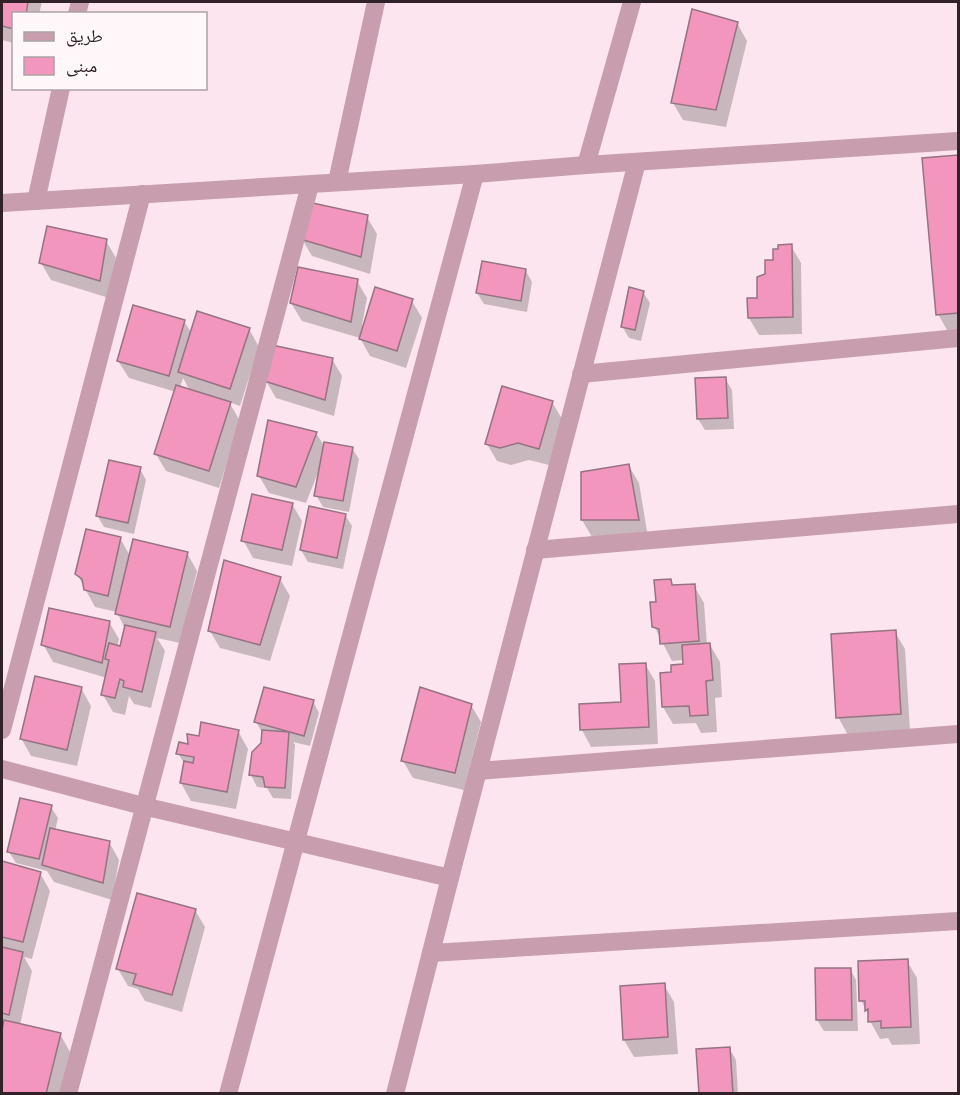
<svg xmlns="http://www.w3.org/2000/svg" width="960" height="1095" viewBox="0 0 960 1095" font-family="Helvetica,'Noto Naskh Arabic',sans-serif">
	<style>
		.shadow { fill: #0003; fill-rule: evenodd }
		.building { fill: #f296bd; stroke: #957380; stroke-width: 1.5 }
		.lines { fill: none; stroke-linecap: round; stroke-linejoin: round }
		.minor { stroke: #c89eaf; stroke-width: 18 }
	</style>
	<rect width="100%" height="100%" fill="#fce5ee"/>
	<g class="shadow">
		<path d="M2,2H42L39,14H14V43L2,40Z"/>
		<path d="M737,23L747,41L726,127L683,120L673,103Z"/>
		<path d="M958,156V337H951L938,314L924,160Z"/>
		<path d="M367,217L377,234L370,274L312,256L302,239Z"/>
		<path d="M106,241L116,258L109,298L51,280L41,263Z"/>
		<path d="M791,246L801,263L802,334L759,335L749,318L759,299L767,275Z"/>
		<path d="M526,271L532,282L527,312L484,304L477,293Z"/>
		<path d="M357,281L367,298L362,325H364L412,301L422,318L406,368L370,356L360,338L302,321L291,303Z"/>
		<path d="M643,292L650,303L641,341L629,338L622,326Z"/>
		<path d="M184,321L192,334L249,329L259,347L240,406L229,402L240,421L219,488L166,471L156,454L176,392L129,378L118,361ZM183,378L190,391L180,387Z"/>
		<path d="M332,359L342,376L334,416L276,398L266,381Z"/>
		<path d="M725,378L732,390L734,429L705,430L698,419L697,380Z"/>
		<path d="M552,402L562,419L549,465L529,460L511,465L497,461L487,444Z"/>
		<path d="M316,433L325,447L352,448L359,459L349,512L323,507L316,495L319,470L306,503L269,493L259,476Z"/>
		<path d="M629,466L639,483L648,537H592L582,520Z"/>
		<path d="M140,469L146,480L134,534L104,527L97,515Z"/>
		<path d="M292,504L302,521L292,566L253,558L243,540Z"/>
		<path d="M345,515L352,526L343,569L308,562L301,550Z"/>
		<path d="M120,538L130,556L187,553L197,571L180,643L157,638L165,651L151,708L134,704L129,696L125,715L113,712L103,695L107,678L53,662L43,644L109,622L119,639L117,647L121,648L125,629L117,612L95,607L77,574Z"/>
		<path d="M280,579L290,596L270,661L220,648L210,631Z"/>
		<path d="M671,580L674,587L694,586L704,603L707,645H710L720,662L722,697L715,698L717,732L701,733L696,723L673,724L663,707L673,673L684,666V660L672,661L654,626L657,604Z"/>
		<path d="M895,632L905,649L910,731L848,735L838,717Z"/>
		<path d="M645,664L655,681L658,744L591,747L582,730L622,703Z"/>
		<path d="M81,688L91,706L77,766L31,756L21,738Z"/>
		<path d="M313,701L319,713L310,746L293,742L295,745L291,799L273,798L267,788L257,787L251,775L262,744L263,734L256,722Z"/>
		<path d="M471,705L481,722L464,790L413,778L403,761Z"/>
		<path d="M238,731L248,749L236,809L191,801L181,783L185,765L178,753L200,738Z"/>
		<path d="M51,807L58,818L55,831L109,842L119,860L112,900L54,882L47,871L16,863L9,852Z"/>
		<path d="M2,863L40,873L50,891L32,959L24,957L32,971L20,1025L60,1034L70,1052L60,1094H2V1036L3,1028H2Z"/>
		<path d="M195,910L205,927L182,1012L145,1001L138,989L128,986L118,969Z"/>
		<path d="M907,961L917,978L920,1044L892,1045L888,1038L880,1039L870,1021L869,1016L861,1000Z"/>
		<path d="M850,969L856,980L858,1031H824L817,1020Z"/>
		<path d="M664,985L674,1002L678,1054L634,1057L624,1040Z"/>
		<path d="M729,1048L736,1060L738,1094H701Z"/>
	</g>
	<g class="building">
		<path d="M2,2H28L26,14H14V29L2,26Z"/>
		<path d="M692,9L738,22L716,110L671,103Z"/>
		<path d="M958,155V313L936,315L922,158Z"/>
		<path d="M308,202L368,215L361,257L300,239Z"/>
		<path d="M47,226L107,239L100,281L39,263Z"/>
		<path d="M792,244L793,317L748,318L747,298H757V277L765,274V260H773V249H778V245Z"/>
		<path d="M482,261L526,269L521,301L476,293Z"/>
		<path d="M298,267L358,279L351,322L290,303Z"/>
		<path d="M375,287L413,299L397,351L359,339Z"/>
		<path d="M629,287L644,291L635,330L621,327Z"/>
		<path d="M133,305L185,320L169,376L117,361Z"/>
		<path d="M197,311L250,328L230,389L178,372Z"/>
		<path d="M272,345L333,358L325,400L264,381Z"/>
		<path d="M726,377L728,418L697,419L695,378Z"/>
		<path d="M176,385L231,402L209,471L154,454Z"/>
		<path d="M502,386L553,401L539,449L518,443L500,448L485,444Z"/>
		<path d="M268,420L317,432L296,487L257,476Z"/>
		<path d="M324,442L353,447L343,501L314,496Z"/>
		<path d="M109,460L141,467L128,523L96,516Z"/>
		<path d="M629,464L639,520H581V472Z"/>
		<path d="M252,494L293,503L282,550L241,541Z"/>
		<path d="M309,506L346,514L337,558L300,550Z"/>
		<path d="M86,529L121,537L108,596L84,590L82,579L75,574Z"/>
		<path d="M133,539L188,552L170,627L115,614Z"/>
		<path d="M224,560L281,577L260,645L208,631Z"/>
		<path d="M671,579L672,585L695,584L699,641L660,644L659,629L652,627L650,602H656L654,580Z"/>
		<path d="M49,608L110,621L102,663L41,645Z"/>
		<path d="M125,625L156,632L142,692L123,687L124,681L120,679L115,698L101,695L109,660L105,659L109,643L120,646Z"/>
		<path d="M896,630L901,714L836,718L831,634Z"/>
		<path d="M710,643L713,680L706,681L708,715L690,716L689,706L662,707L660,673L671,672V665L683,664L682,645Z"/>
		<path d="M646,663L649,727L580,730L579,704L621,702L619,664Z"/>
		<path d="M35,676L82,687L67,750L20,739Z"/>
		<path d="M264,687L314,700L304,736L254,722Z"/>
		<path d="M420,687L472,704L455,773L401,761Z"/>
		<path d="M201,722L239,730L227,792L180,783L184,761L193,763L194,757L176,754L179,742L188,744L187,734L199,736Z"/>
		<path d="M262,730L289,732L285,788L265,787L263,777L249,775L252,752L261,743Z"/>
		<path d="M20,798L52,805L39,859L7,852Z"/>
		<path d="M50,828L110,841L103,883L42,865Z"/>
		<path d="M2,861L41,872L23,942L2,937Z"/>
		<path d="M137,893L196,909L172,995L133,984L136,974L116,969Z"/>
		<path d="M2,947L23,952L9,1015L2,1013Z"/>
		<path d="M908,959L911,1027L881,1028V1021L868,1022V1009L865,1011V1001H859L858,961Z"/>
		<path d="M815,968H851L852,1020H816Z"/>
		<path d="M665,983L668,1037L623,1040L620,986Z"/>
		<path d="M4,1020L61,1033L46,1094H2V1030Z"/>
		<path d="M730,1047L733,1094H699L696,1049Z"/>
	</g>
	<g class="lines">
		<g class="minor">
			<path d="M77,14L80,2"/>
			<path d="M586,165L632,2"/>
			<path d="M337,182L376,2"/>
			<path d="M36,201L61,88"/>
			<path d="M2,203L475,174L586,165L958,141"/>
			<path d="M581,374L958,338"/>
			<path d="M535,550L958,514"/>
			<path d="M2,730L142,194"/>
			<path d="M2,769L143,806L450,878"/>
			<path d="M478,771L958,734"/>
			<path d="M431,953L958,921"/>
			<path d="M68,1094L310,185"/>
			<path d="M228,1094L475,174"/>
			<path d="M395,1094L450,878L637,162"/>
		</g>
	</g>
	<rect width="960" height="1095" fill="none" stroke="#302227" stroke-width="6"/>
	<rect x="12" y="12" width="195" height="78" fill="#fff7fa" stroke="#aca2a6" stroke-width="1.5"/>
	<rect x="24" y="32" width="30" height="9" fill="#c89eaf" stroke="#aca2a6" stroke-width="1.5"/>
	<text x="66" y="42" font-size="18" fill="#302227">طريق</text>
	<rect x="24" y="57" width="30" height="18" fill="#f296bd" stroke="#aca2a6" stroke-width="1.5"/>
	<text x="66" y="72" font-size="18" fill="#302227">مبنى</text>
</svg>
